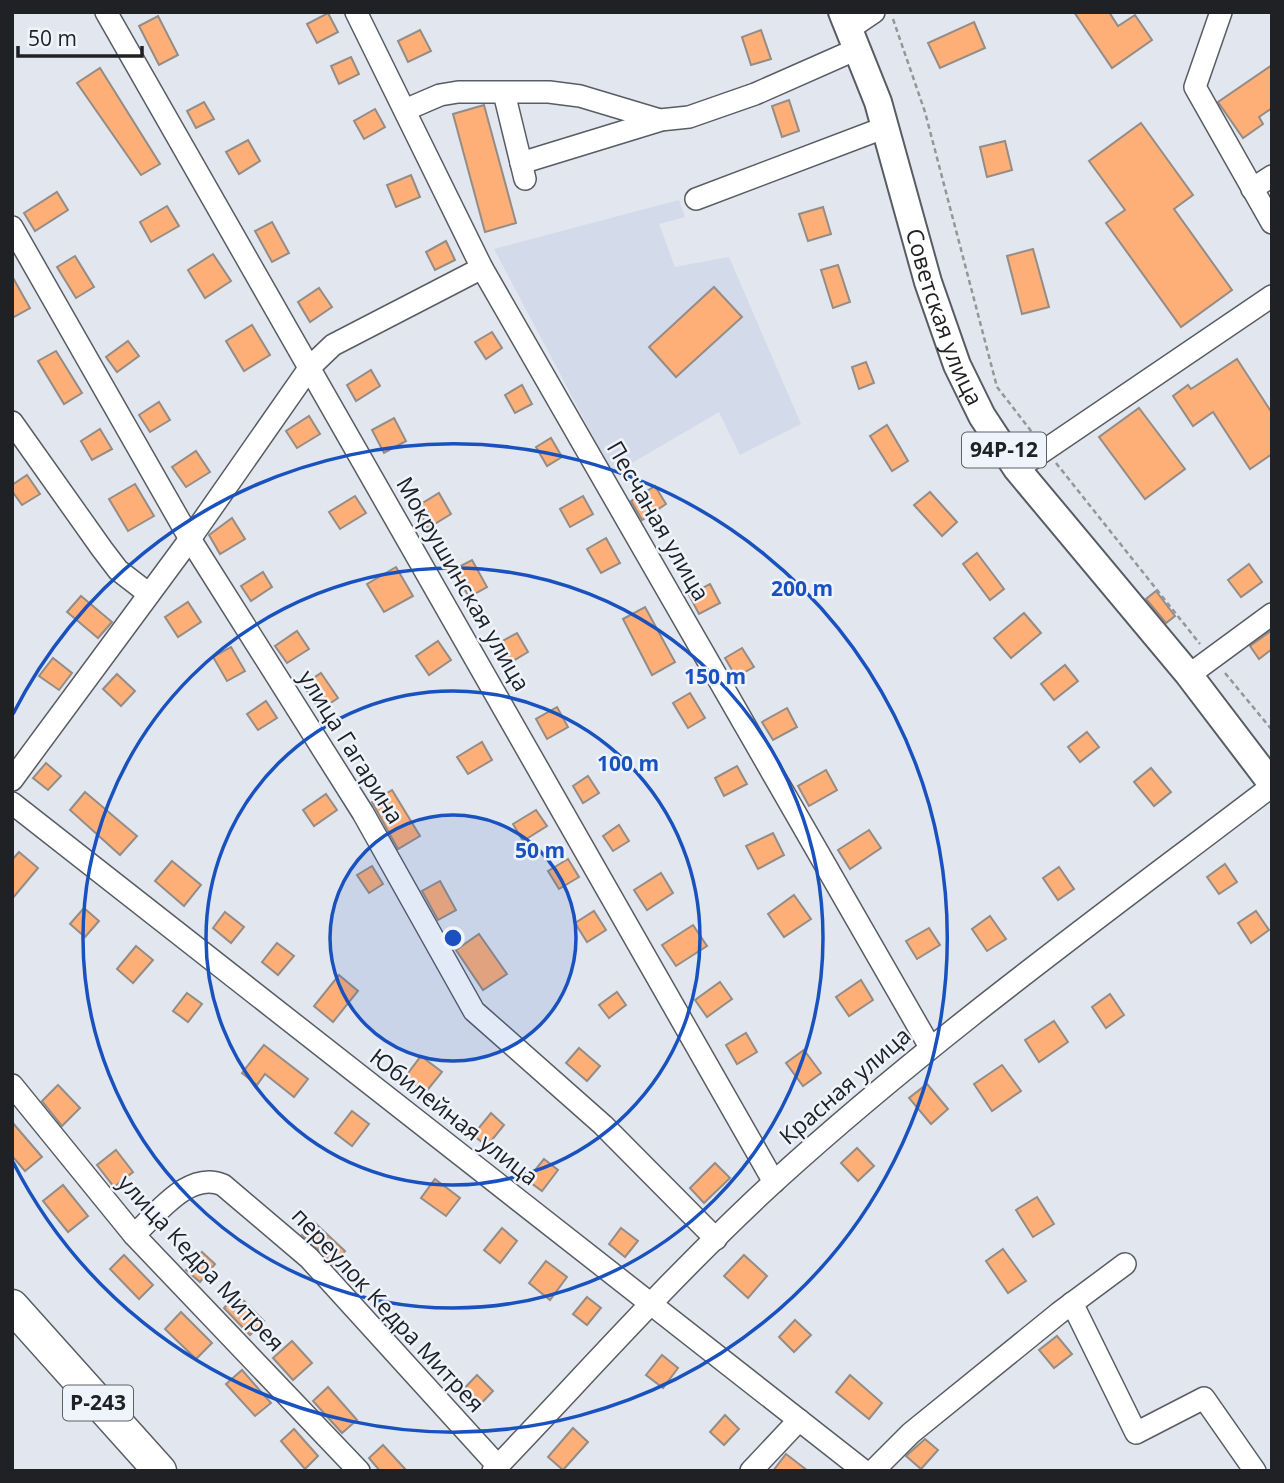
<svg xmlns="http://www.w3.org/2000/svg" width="1284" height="1483" viewBox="0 0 1284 1483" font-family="'Open Sans',sans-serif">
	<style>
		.built { fill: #d3dae9 }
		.building { fill: #fdaf77; stroke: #948c87; stroke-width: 2 }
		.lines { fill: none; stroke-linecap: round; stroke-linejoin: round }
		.minor-casing { stroke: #585c63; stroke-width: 24 }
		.major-casing { stroke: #585c63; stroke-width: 30 }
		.highway-casing { stroke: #585c63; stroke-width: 35 }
		.path { stroke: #93969c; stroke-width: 2.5; stroke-dasharray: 5 3.5; stroke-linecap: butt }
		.minor { stroke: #fff; stroke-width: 21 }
		.major { stroke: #fff; stroke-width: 26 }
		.highway { stroke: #fff; stroke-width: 32 }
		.ring { fill: none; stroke: #1952be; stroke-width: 3.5 }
		.labels { text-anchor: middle; stroke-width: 5; stroke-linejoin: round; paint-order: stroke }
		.shield { fill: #eff3fb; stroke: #5e6064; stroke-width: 2 }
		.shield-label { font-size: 21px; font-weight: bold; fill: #202124 }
		.street-label { font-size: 23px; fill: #202124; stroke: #eff3fb }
		.centre { fill: #1952be; stroke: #eff3fb; stroke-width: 3.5 }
		.ring-label { font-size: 21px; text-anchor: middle; font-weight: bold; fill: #1952be; stroke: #eff3fb; stroke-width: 5; stroke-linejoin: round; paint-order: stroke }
	</style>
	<rect width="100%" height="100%" fill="#e2e6ee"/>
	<path class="built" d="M679,200L685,217L659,224L675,267L729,257L801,424L740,455L719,412L613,474L494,249Z"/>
	<g class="building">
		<path d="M1074,12H1109L1118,26L1135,15L1152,40L1112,68Z"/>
		<path d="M328,13L338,32L317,43L307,24Z"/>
		<path d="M158,16L178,55L159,65L139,26Z"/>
		<path d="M974,22L985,48L940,68L928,43Z"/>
		<path d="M420,30L431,51L408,62L398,41Z"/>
		<path d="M761,30L771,59L751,65L742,37Z"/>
		<path d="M351,57L359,74L339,84L331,66Z"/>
		<path d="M1272,65V108L1259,117L1263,124L1243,138L1218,102Z"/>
		<path d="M100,68L160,164L141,175L77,83Z"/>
		<path d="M789,100L799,131L782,137L772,106Z"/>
		<path d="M204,102L214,119L196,128L187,111Z"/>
		<path d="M484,105L516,223L485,232L453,114Z"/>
		<path d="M375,109L385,127L364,139L354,121Z"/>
		<path d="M1141,123L1193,195L1174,209L1232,290L1181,327L1106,223L1125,210L1089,161Z"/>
		<path d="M248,140L260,161L239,174L226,152Z"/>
		<path d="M1005,141L1012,170L987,177L980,147Z"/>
		<path d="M411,175L420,197L396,207L387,185Z"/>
		<path d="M57,192L68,210L35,231L24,213Z"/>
		<path d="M167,206L179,226L151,242L140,222Z"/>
		<path d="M823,207L831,234L808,241L799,214Z"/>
		<path d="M272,222L289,253L272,262L255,231Z"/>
		<path d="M446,241L455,260L435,270L426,252Z"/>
		<path d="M1033,249L1049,307L1022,314L1007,256Z"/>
		<path d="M213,254L231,281L205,298L188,270Z"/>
		<path d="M75,256L94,287L76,298L57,267Z"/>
		<path d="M838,265L850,302L833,308L821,270Z"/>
		<path d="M12,276L30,308L12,318Z"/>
		<path d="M714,287L742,317L676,377L649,347Z"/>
		<path d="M319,288L332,307L310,322L298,302Z"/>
		<path d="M252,325L270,355L244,371L226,341Z"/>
		<path d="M492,332L502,348L486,359L475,342Z"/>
		<path d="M128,341L139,356L117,372L106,357Z"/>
		<path d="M56,351L82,393L64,404L38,361Z"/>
		<path d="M1237,359L1272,413V454L1250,469L1213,412L1193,426L1173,396L1188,385L1191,389Z"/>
		<path d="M866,362L874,383L859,389L852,367Z"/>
		<path d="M371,370L380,386L356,401L347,385Z"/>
		<path d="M522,385L532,404L515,413L505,395Z"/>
		<path d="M159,402L170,420L150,432L139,415Z"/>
		<path d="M1139,408L1185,469L1145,499L1099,437Z"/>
		<path d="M309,416L320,434L297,448L286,431Z"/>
		<path d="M394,418L406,441L384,453L372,430Z"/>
		<path d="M887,425L908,461L892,471L870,436Z"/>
		<path d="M100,429L112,449L92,460L81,441Z"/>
		<path d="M551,438L562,457L547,466L536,447Z"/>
		<path d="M196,451L210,472L186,487L172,467Z"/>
		<path d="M27,475L40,494L22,505L12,491V485Z"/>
		<path d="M135,484L154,516L128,531L109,499Z"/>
		<path d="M655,486L666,504L642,520L631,501Z"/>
		<path d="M930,492L957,522L942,536L914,505Z"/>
		<path d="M439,493L451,514L428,528L416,507Z"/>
		<path d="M355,496L366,513L340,529L329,512Z"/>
		<path d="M583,496L593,514L570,527L560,509Z"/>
		<path d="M232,518L245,539L220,554L209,535Z"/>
		<path d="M606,538L620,563L601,573L587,549Z"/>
		<path d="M977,553L1004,589L990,600L963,564Z"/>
		<path d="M472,560L487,587L469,597L453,570Z"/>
		<path d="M1249,564L1262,582L1241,597L1228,580Z"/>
		<path d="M396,567L413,596L384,612L367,584Z"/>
		<path d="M263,572L272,587L251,601L241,586Z"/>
		<path d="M710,584L720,603L699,614L689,595Z"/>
		<path d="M1156,591L1175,616L1166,623L1146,599Z"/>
		<path d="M81,596L112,622L98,638L67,612Z"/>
		<path d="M188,602L201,622L178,637L165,617Z"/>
		<path d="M645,607L675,662L652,675L623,619Z"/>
		<path d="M1024,613L1041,633L1011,658L994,638Z"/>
		<path d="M1272,630V649L1259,659L1250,646Z"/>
		<path d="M297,631L309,649L287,663L275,646Z"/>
		<path d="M517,633L528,652L508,664L497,644Z"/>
		<path d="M438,641L451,660L429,675L416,656Z"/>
		<path d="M231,647L245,671L227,681L213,657Z"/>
		<path d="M742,648L754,667L736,677L725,658Z"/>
		<path d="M53,658L72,673L59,690L39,676Z"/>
		<path d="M1065,665L1078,681L1054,700L1041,684Z"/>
		<path d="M321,673L338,698L320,710L303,685Z"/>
		<path d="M117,674L135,691L121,706L103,689Z"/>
		<path d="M690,693L705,718L688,728L673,703Z"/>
		<path d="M266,701L277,718L258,730L247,714Z"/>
		<path d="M557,707L568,727L547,739L536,719Z"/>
		<path d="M787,708L797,727L773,740L762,722Z"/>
		<path d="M1087,732L1099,747L1080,762L1068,747Z"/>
		<path d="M482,742L492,760L468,774L457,757Z"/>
		<path d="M46,763L61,776L48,790L33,778Z"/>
		<path d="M737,766L747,784L724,796L715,778Z"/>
		<path d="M1151,768L1171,792L1154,806L1134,782Z"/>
		<path d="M826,770L837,790L809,806L798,786Z"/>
		<path d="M588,776L599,793L583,803L573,786Z"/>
		<path d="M392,790L420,836L398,849L372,802Z"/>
		<path d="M85,792L137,836L120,855L70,810Z"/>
		<path d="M326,794L337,810L314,826L303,810Z"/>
		<path d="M536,810L547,826L523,841L513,824Z"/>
		<path d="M619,825L629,841L613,851L603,836Z"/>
		<path d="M869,830L881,848L850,869L838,850Z"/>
		<path d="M773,833L784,855L758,869L746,846Z"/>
		<path d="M19,852L38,868L12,899V860Z"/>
		<path d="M568,859L579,877L559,889L548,871Z"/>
		<path d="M172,861L201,885L184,906L155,881Z"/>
		<path d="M1225,864L1237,882L1219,894L1207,877Z"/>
		<path d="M372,866L383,884L369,893L357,875Z"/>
		<path d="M1059,867L1074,889L1058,900L1043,878Z"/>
		<path d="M661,873L673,893L647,910L634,890Z"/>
		<path d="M440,881L456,910L438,920L422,891Z"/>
		<path d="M794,895L811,919L784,937L768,914Z"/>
		<path d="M84,908L99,921L85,937L70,924Z"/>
		<path d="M594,911L606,930L587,942L575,923Z"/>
		<path d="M1256,911L1269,930L1251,943L1238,923Z"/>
		<path d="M225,912L244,927L231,943L213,928Z"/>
		<path d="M990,916L1006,939L987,951L972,929Z"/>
		<path d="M693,925L707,946L676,966L662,945Z"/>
		<path d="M929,928L940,945L917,959L906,941Z"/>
		<path d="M479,934L507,974L483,990L456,950Z"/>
		<path d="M277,943L294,956L278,975L262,962Z"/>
		<path d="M136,946L153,960L133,983L117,969Z"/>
		<path d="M339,975L358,991L333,1022L314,1006Z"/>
		<path d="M861,980L873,1000L849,1016L836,997Z"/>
		<path d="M720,982L732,999L707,1017L695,1000Z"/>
		<path d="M617,992L626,1005L609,1018L599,1005Z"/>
		<path d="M187,993L202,1004L188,1022L173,1011Z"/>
		<path d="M1110,994L1124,1015L1106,1028L1092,1007Z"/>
		<path d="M1054,1021L1068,1042L1039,1062L1025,1040Z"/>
		<path d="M746,1033L757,1052L737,1064L726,1045Z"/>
		<path d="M264,1045L308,1079L294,1097L265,1074L257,1085L242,1073Z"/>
		<path d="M579,1048L600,1066L587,1081L566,1063Z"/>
		<path d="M804,1050L821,1073L803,1086L786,1063Z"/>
		<path d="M421,1056L442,1072L425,1093L405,1077Z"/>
		<path d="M1002,1065L1021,1091L992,1111L974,1084Z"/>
		<path d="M927,1084L948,1109L931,1124L909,1098Z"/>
		<path d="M58,1085L80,1108L62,1126L42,1101Z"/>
		<path d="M352,1111L369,1124L352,1146L335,1133Z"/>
		<path d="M491,1113L504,1125L487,1146L473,1135Z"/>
		<path d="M12,1122L42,1157L25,1171L12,1156Z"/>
		<path d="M857,1148L874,1166L858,1181L841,1163Z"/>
		<path d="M116,1150L133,1172L114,1187L97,1165Z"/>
		<path d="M544,1159L558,1170L542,1191L527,1180Z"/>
		<path d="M715,1163L730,1178L704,1203L690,1188Z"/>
		<path d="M435,1179L460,1198L446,1216L421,1198Z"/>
		<path d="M63,1185L88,1216L68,1232L43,1201Z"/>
		<path d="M1037,1197L1054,1224L1033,1237L1016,1210Z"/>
		<path d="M314,1222L345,1251L333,1264L302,1235Z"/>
		<path d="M502,1228L517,1241L500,1263L484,1250Z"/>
		<path d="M621,1228L638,1241L625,1257L609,1244Z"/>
		<path d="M1003,1249L1026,1281L1008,1293L986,1261Z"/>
		<path d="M202,1252L215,1264L200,1282L186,1270Z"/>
		<path d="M124,1255L153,1285L139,1299L110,1269Z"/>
		<path d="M744,1255L767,1276L748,1298L724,1276Z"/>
		<path d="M546,1261L567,1277L550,1300L529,1283Z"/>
		<path d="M237,1294L264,1321L250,1335L224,1308Z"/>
		<path d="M587,1297L601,1308L587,1325L573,1314Z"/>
		<path d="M181,1312L212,1343L196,1359L165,1329Z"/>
		<path d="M795,1320L811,1335L794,1352L779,1337Z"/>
		<path d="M1057,1336L1072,1354L1054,1368L1039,1350Z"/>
		<path d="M292,1341L312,1363L293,1380L273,1358Z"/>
		<path d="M662,1355L678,1368L663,1388L646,1375Z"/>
		<path d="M242,1370L271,1403L255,1416L226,1384Z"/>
		<path d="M477,1375L493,1391L474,1411L458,1395Z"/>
		<path d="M850,1375L882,1403L869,1419L836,1392Z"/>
		<path d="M328,1387L357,1420L342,1433L313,1401Z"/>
		<path d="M725,1415L739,1429L724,1445L710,1432Z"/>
		<path d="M573,1428L588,1442L563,1470L548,1457Z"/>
		<path d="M294,1429L318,1456L305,1469L281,1441Z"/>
		<path d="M925,1439L938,1450L921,1469L906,1456Z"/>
		<path d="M383,1445L407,1471H380L369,1458Z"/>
		<path d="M786,1454L808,1471H773Z"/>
	</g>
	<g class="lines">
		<g class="minor-casing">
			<g id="minor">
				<path d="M106,12L774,1182"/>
				<path d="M356,12L482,268L930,1047"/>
				<path d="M1221,12L1195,87L1272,223"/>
				<path d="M849,29L874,12"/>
				<path d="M504,93L525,179"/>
				<path d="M405,110L440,95L458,92H549L580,96L660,120L689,117L755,94L857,49"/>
				<path d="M521,163L658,121"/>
				<path d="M1252,189L1272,176"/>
				<path d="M696,199L886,127"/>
				<path d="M12,227L190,539L363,813L474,1011L603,1125L716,1239"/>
				<path d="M12,422L102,549L118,570L149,594"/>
				<path d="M1017,469L1272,296"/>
				<path d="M1189,675L1272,614"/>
				<path d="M12,780L190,539L310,367L333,345L482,268"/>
				<path d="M12,803L864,1471"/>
				<path d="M12,1085L134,1235L359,1471"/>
				<path d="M134,1235C157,1214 189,1170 223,1185L309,1258L498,1466"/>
				<path d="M1072,1303L1136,1433L1204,1398L1255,1471"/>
				<path d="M493,1471C586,1374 675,1273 774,1182C931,1039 1103,915 1272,786"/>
				<path d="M751,1471L799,1420"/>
				<path d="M873,1471L911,1433L1059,1313L1125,1264"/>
			</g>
		</g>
		<g class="major-casing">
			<g id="major">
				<path id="s1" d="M842,12L878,102L928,282L957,365L982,416L1017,469L1189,675L1272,784"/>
			</g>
		</g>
		<g class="highway-casing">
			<path id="highway" d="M12,1306L160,1471"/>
		</g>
		<g class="path">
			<path d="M893,19L925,112L997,387L1035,436"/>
			<path d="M1056,463L1200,644"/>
			<path d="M1225,673L1272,730"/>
		</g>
		<use href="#minor" class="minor"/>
		<use href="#major" class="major"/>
		<use href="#highway" class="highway"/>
	</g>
	<circle cx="453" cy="938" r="123" fill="#1952be" fill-opacity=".12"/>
	<g class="ring">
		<circle cx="453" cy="938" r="123"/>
		<circle cx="453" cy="938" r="247"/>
		<circle cx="453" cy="938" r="370"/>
		<path d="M13 714A494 494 0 1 1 13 1162"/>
	</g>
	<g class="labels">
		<g class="shield">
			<rect x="962" y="432.5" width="84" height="35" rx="5"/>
			<rect x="63" y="1385.5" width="70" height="35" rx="5"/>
		</g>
		<g class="shield-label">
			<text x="1004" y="457">94Р-12</text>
			<text x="98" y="1410">Р-243</text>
		</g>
		<g class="street-label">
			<text dy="8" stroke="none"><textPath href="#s1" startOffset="322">Советская улица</textPath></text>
			<text transform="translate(658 521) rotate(60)" y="8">Песчаная улица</text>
			<text transform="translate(463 584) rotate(60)" y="8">Мокрушинская улица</text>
			<text transform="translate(351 747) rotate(58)" y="8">улица Гагарина</text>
			<text transform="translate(845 1086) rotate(-41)" y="8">Красная улица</text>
			<text transform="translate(454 1117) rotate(38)" y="8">Юбилейная улица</text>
			<text transform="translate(201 1263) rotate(47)" y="8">улица Кедра Митрея</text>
			<text transform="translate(388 1310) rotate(47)" y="8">переулок Кедра Митрея</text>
		</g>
	</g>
	<circle cx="453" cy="938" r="10" class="centre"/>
	<g class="ring-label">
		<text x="802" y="596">200 m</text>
		<text x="715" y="684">150 m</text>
		<text x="628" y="771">100 m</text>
		<text x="540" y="858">50 m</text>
	</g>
	<rect width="1284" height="1483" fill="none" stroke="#202124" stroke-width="28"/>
	<path d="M18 46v10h124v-10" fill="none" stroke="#202124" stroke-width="3.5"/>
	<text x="28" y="46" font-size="21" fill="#202124" stroke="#eff3fb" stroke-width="5" paint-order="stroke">50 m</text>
</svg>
